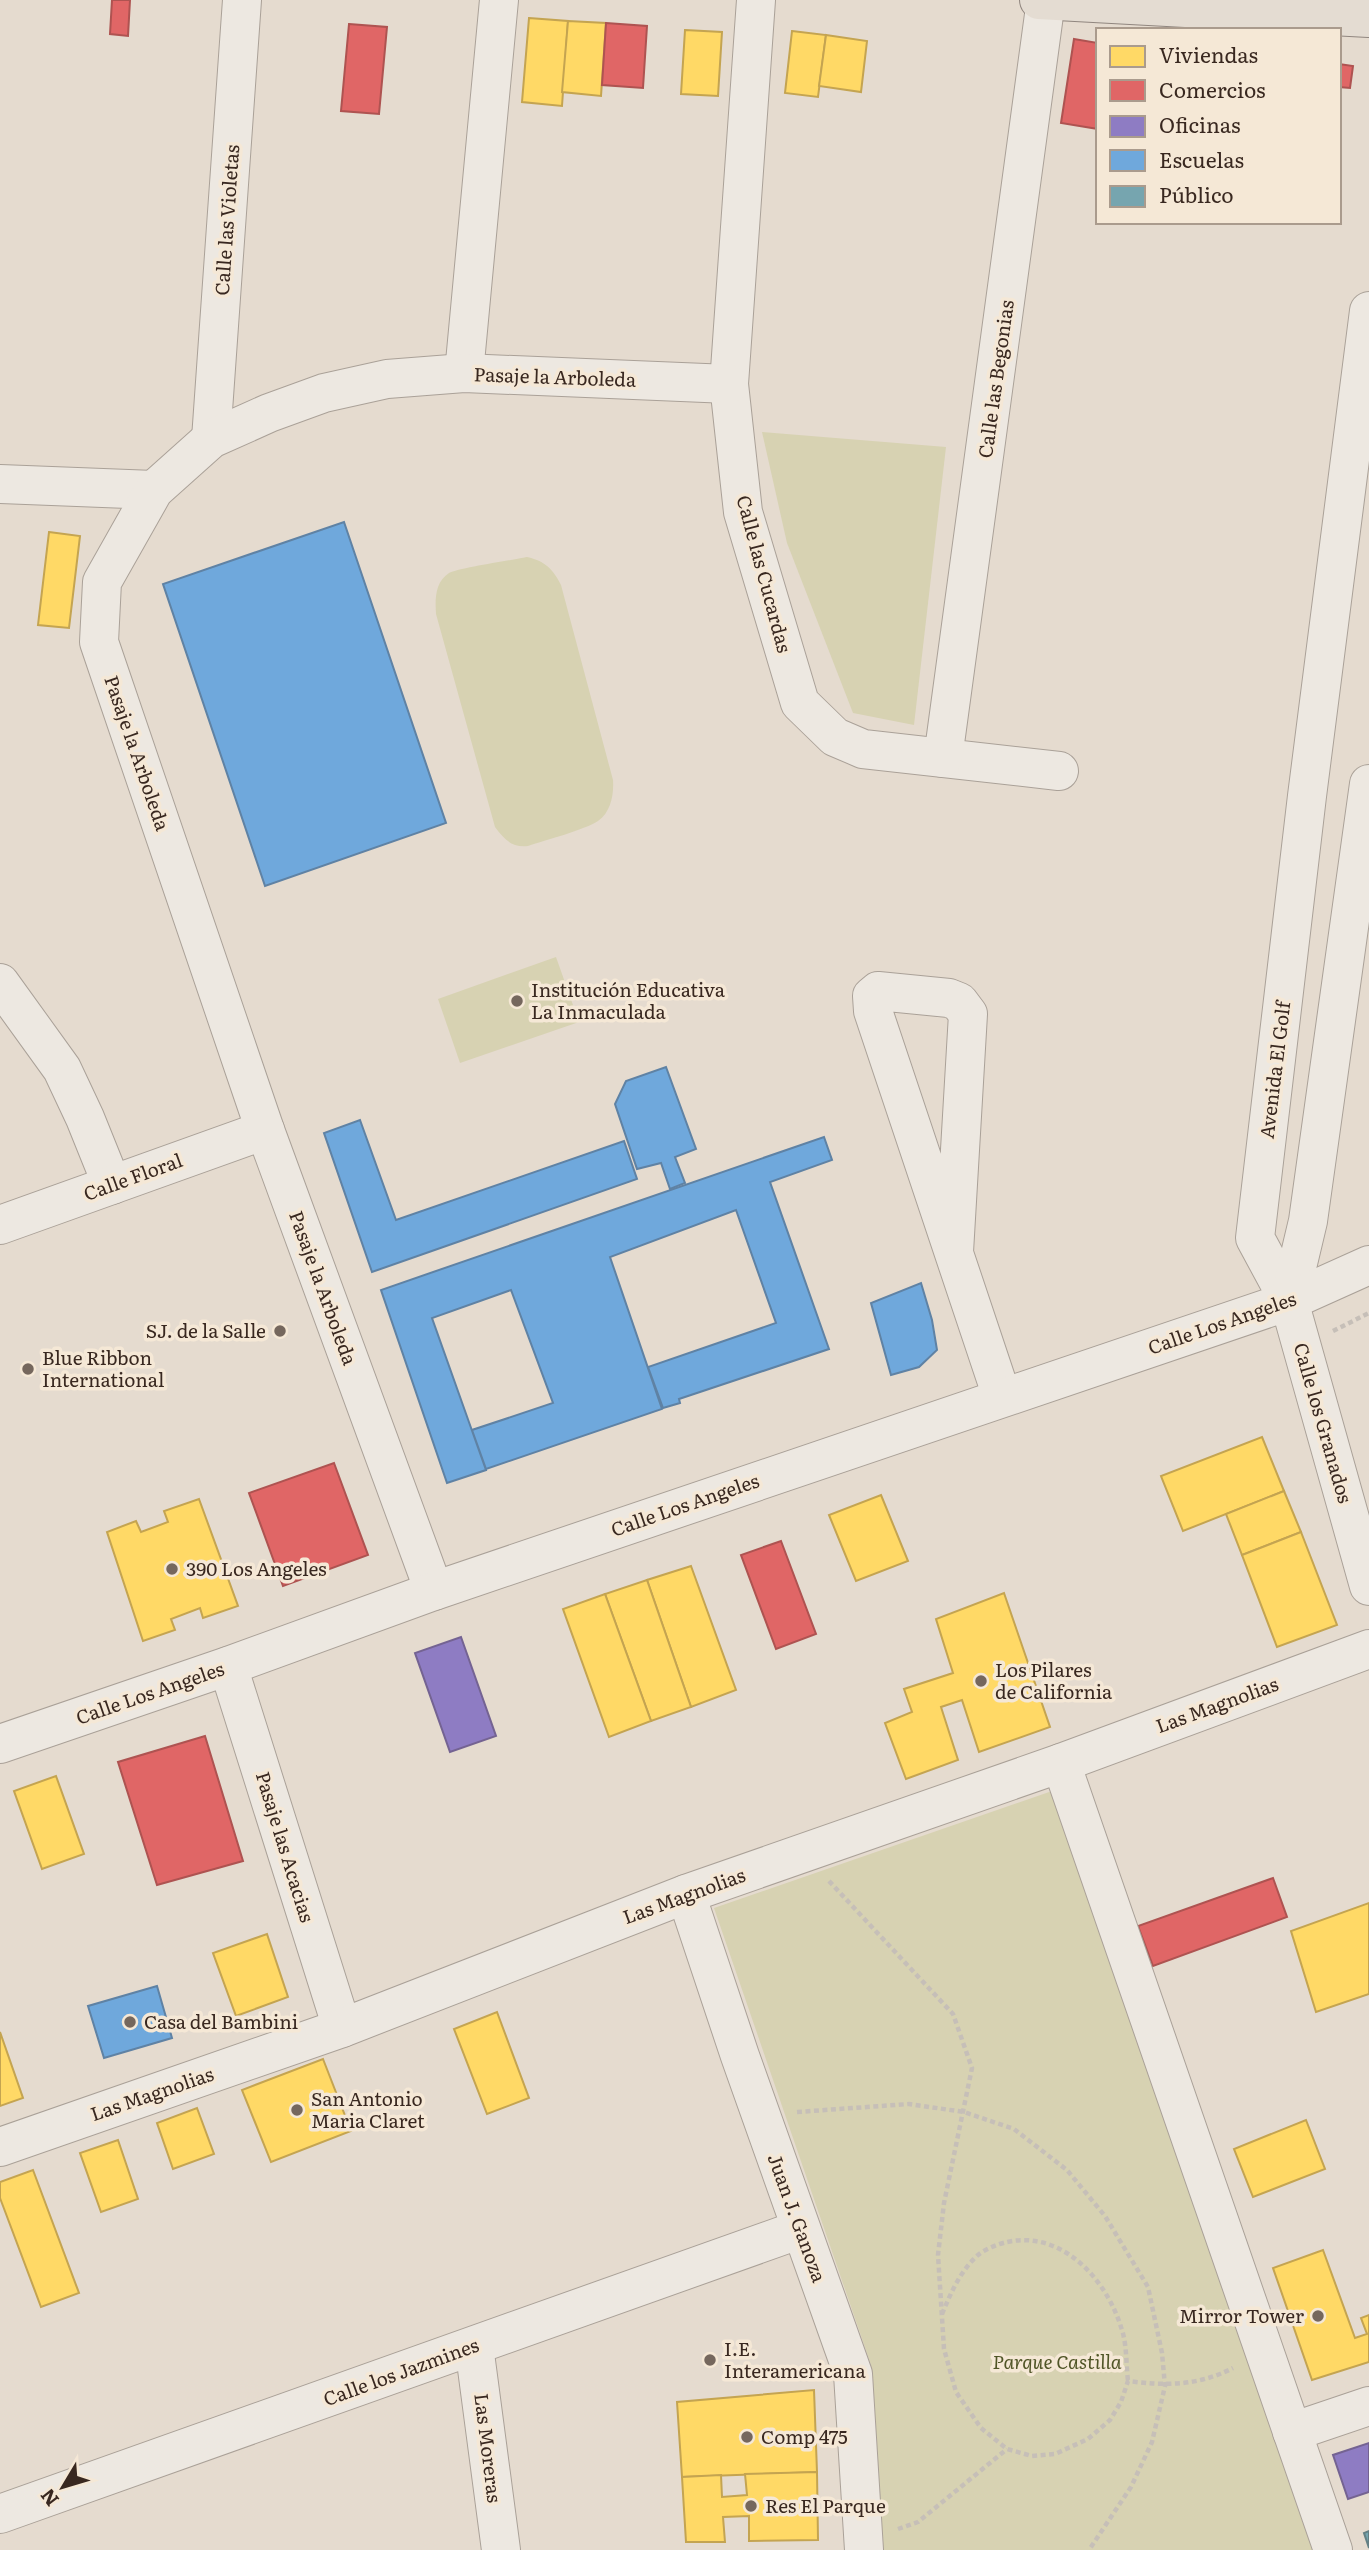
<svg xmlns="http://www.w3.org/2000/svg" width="1369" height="2550" viewBox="0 0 1369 2550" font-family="Literata,serif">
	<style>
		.green { fill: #d7d2b2 }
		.homes { fill: #ffd966; stroke: #c4a451; stroke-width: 2 }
		.shops { fill: #e06666; stroke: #ae5351; stroke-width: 2 }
		.offices { fill: #8e7cc3; stroke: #746392; stroke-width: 2 }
		.schools { fill: #6fa8dc; stroke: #5f82a4; stroke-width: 2 }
		.public { fill: #76a5af; stroke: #648084; stroke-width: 2 }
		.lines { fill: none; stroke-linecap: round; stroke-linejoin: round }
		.minor-casing { stroke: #aaa198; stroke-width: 40 }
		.major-casing { stroke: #90867f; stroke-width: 40 }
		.path { stroke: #c6bfb8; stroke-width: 4.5; stroke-dasharray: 5 3.5; stroke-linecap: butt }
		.minor { stroke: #ede8e1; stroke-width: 38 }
		.major { stroke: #e4dcd2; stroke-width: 38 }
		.poi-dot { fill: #75675d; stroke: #f5e8d6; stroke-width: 2.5 }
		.labels { text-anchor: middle; stroke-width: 7; stroke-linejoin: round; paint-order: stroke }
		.street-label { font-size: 19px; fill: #392820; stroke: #f5e8d6 }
		.poi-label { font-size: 19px; fill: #392820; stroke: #f5e8d6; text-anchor: start }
		.park-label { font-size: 19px; font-style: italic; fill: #505527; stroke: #f5e8d6 }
	</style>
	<rect width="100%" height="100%" fill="#e5dbcf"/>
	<g class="green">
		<path d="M762,432L946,447L914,725L853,713L787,543Z"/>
		<path d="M527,557C545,561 553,569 561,585L613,780C614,794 611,812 598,821C584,830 546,840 528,846C512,848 504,839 495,827L436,614C435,599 435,582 449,573C459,568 512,560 527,557Z"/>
		<path d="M556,957L579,1022L460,1063L438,999Z"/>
		<path d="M1055,1790L1318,2550H883L871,2365L714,1908Z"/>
	</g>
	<g class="homes">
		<path d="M529,18L568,21L562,106L522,102Z"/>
		<path d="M568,21L606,23L601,96L562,92Z"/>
		<path d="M685,30L722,32L718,96L681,94Z"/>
		<path d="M792,31L826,35L818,97L785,93Z"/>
		<path d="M826,35L867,41L861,92L819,86Z"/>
		<path d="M49,532L80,536L69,628L38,625Z"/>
		<path d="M1262,1437L1284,1491L1183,1531L1161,1476Z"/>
		<path d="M1284,1491L1301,1532L1242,1555L1226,1514Z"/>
		<path d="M881,1495L908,1561L856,1581L829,1515Z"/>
		<path d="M199,1499L238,1606L203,1618L200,1608L171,1619L175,1630L143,1641L107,1532L136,1521L141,1532L168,1522L164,1511Z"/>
		<path d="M1301,1532L1337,1625L1277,1647L1242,1555Z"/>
		<path d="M691,1566L736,1690L691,1707L647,1580Z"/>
		<path d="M647,1580L691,1707L651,1721L605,1594Z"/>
		<path d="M1004,1593L1050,1727L979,1752L962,1700L941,1707L958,1760L906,1779L885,1723L912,1712L904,1689L953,1673L936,1619Z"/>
		<path d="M605,1594L651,1721L609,1737L563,1609Z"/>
		<path d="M56,1776L84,1854L42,1869L14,1791Z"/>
		<path d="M1369,1903V1994L1316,2012L1291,1931Z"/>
		<path d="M267,1934L288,1997L236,2016L213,1953Z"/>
		<path d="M497,2012L529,2098L487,2114L454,2029Z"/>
		<path d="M0,2032L23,2098L0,2106Z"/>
		<path d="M323,2059L351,2131L271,2162L242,2090Z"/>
		<path d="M197,2108L214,2154L173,2169L157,2123Z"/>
		<path d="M1306,2120L1325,2169L1253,2197L1234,2149Z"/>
		<path d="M118,2140L138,2199L101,2212L80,2153Z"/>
		<path d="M33,2170L79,2293L41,2307L0,2198V2182Z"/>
		<path d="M1323,2250L1355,2338L1367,2334L1361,2318L1369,2315V2362L1312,2380L1273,2268Z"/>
		<path d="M814,2390L817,2472L682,2477L677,2402Z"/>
		<path d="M817,2472L818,2540L749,2541V2516L723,2517L725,2542H686L682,2477L721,2475L722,2497L747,2495L745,2474Z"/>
	</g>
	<g class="shops">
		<path d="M112,0H130L128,36L110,34Z"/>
		<path d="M606,23L647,26L643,88L602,85Z"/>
		<path d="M349,24L387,27L379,114L341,111Z"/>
		<path d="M1074,39L1098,43V129L1061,123Z"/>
		<path d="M1339,64L1353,66L1350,88L1339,87Z"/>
		<path d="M334,1463L368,1555L283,1586L249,1493Z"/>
		<path d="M781,1541L816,1634L776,1649L741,1555Z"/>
		<path d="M205,1736L243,1861L157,1885L118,1762Z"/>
		<path d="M1273,1878L1287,1917L1153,1966L1138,1926Z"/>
	</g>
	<g class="offices">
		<path d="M461,1637L496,1736L450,1752L415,1653Z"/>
		<path d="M1369,2443V2492L1348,2499L1333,2455Z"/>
	</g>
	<g class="schools">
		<path d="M344,522L446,823L265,886L163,584Z"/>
		<path d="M666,1067L696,1149L675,1157L685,1183L670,1189L661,1163L637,1169L615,1104L626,1081Z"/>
		<path d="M360,1120L396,1220L624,1141L637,1179L372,1272L324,1133Z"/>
		<path d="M824,1137L832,1160L770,1182L829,1349L679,1399L680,1403L663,1408L648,1367L776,1323L736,1210L610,1257L662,1409L486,1469L472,1430L553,1403L511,1290L432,1318L486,1470L447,1483L381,1290Z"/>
		<path d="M921,1283L932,1320L937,1350L919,1367L891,1375L871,1303Z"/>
		<path d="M157,1986L172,2038L104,2058L88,2006Z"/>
	</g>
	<path class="public" d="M1369,2531V2548L1364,2533Z"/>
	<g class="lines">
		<g class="minor-casing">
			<g id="minor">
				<path d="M756,0L729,384L743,512L800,703L835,737L863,749L1059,771"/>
				<path d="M1369,311L1307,796L1255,1238L1289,1301L1369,1586"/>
				<path d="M464,373L499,0"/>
				<path d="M211,439L242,0"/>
				<path d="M0,484L154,490"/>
				<path d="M943,758L1046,0"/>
				<path d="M0,983L62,1069L85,1118L112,1185"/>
				<path d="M0,1225L265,1130"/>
				<path d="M954,1252L968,1014L959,1002L949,998L878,991L872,996L873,1011L1002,1397"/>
				<path d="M1289,1301L1308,1221L1369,784"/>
				<path d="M434,1591L265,1130L99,642L102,582L154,490L211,439L269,413L324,393L387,379L464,373L729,384"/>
				<path d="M228,1666L342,2028"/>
				<path d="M0,1744L228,1666L434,1591L1289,1301L1369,1265"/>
				<path d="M1061,1763L1333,2550"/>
				<path d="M686,1894L740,2056L853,2374L864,2550"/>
				<path d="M0,2147L342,2028L686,1894L1061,1763L1369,1649"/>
				<path d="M474,2346L501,2550"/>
				<path d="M1292,2432L1369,2406"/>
				<path d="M0,2514L801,2229"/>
			</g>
		</g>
		<g class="major-casing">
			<path id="major" d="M1039,0L1369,18"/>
		</g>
		<g class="path">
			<path d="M1333,1331L1369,1313"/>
			<path d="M829,1881L953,2014L972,2068L944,2203L938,2255L944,2349L956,2392L981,2428L1007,2449L1032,2456L1055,2454L1088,2439L1110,2420L1121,2402L1128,2381C1166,2386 1198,2386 1233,2368"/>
			<path d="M797,2112L909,2104L964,2112L1014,2129L1067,2170L1105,2216L1148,2287L1162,2353L1165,2386L1152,2442L1131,2487L1089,2550"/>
			<path d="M942,2314C951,2293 960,2271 978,2255C985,2249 998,2244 1007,2242C1062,2230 1106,2279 1121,2327C1127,2343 1126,2364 1128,2381"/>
			<path d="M898,2529L918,2522L1007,2449"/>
		</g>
		<use href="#minor" class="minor"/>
		<use href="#major" class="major"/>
	</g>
	<g class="poi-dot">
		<circle cx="517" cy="1001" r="7"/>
		<circle cx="280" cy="1331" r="7"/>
		<circle cx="28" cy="1369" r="7"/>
		<circle cx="172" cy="1569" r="7"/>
		<circle cx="981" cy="1681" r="7"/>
		<circle cx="130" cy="2022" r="7"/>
		<circle cx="297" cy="2110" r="7"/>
		<circle cx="1318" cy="2316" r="7"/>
		<circle cx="710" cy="2360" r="7"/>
		<circle cx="747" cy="2437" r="7"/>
		<circle cx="751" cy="2506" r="7"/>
	</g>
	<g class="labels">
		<g class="street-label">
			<text transform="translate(227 220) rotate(-86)" y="7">Calle las Violetas</text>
			<text transform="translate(555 377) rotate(2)" y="7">Pasaje la Arboleda</text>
			<text transform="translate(996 379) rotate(-82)" y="7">Calle las Begonias</text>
			<text transform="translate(764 574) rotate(75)" y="7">Calle las Cucardas</text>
			<text transform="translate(137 753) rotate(71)" y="7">Pasaje la Arboleda</text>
			<text transform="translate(1275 1070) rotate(-83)" y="7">Avenida El Golf</text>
			<text transform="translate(133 1177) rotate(-20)" y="7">Calle Floral</text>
			<text transform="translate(323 1288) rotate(70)" y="7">Pasaje la Arboleda</text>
			<text transform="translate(1222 1323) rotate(-19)" y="7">Calle Los Angeles</text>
			<text transform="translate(1323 1423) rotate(74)" y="7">Calle los Granados</text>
			<text transform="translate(685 1505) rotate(-19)" y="7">Calle Los Angeles</text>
			<text transform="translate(150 1693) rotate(-19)" y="7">Calle Los Angeles</text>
			<text transform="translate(1217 1705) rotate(-20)" y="7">Las Magnolias</text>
			<text transform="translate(285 1847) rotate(73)" y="7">Pasaje las Acacias</text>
			<text transform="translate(684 1896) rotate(-20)" y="7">Las Magnolias</text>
			<text transform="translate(152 2094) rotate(-19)" y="7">Las Magnolias</text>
			<text transform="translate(797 2218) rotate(70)" y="7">Juan J. Ganoza</text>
			<text transform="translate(401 2372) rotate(-20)" y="7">Calle los Jazmines</text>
			<text transform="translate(488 2448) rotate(83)" y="7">Las Moreras</text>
		</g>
		<g class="poi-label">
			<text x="531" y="997">Institución Educativa<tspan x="531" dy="22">La Inmaculada</tspan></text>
			<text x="266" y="1338" text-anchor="end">SJ. de la Salle</text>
			<text x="42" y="1365">Blue Ribbon<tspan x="42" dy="22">International</tspan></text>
			<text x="186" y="1576">390 Los Angeles</text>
			<text x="995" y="1677">Los Pilares<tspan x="995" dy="22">de California</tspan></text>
			<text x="144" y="2029">Casa del Bambini</text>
			<text x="311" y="2106">San Antonio<tspan x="311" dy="22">Maria Claret</tspan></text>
			<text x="1304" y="2323" text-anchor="end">Mirror Tower</text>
			<text x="724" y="2356">I.E.<tspan x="724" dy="22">Interamericana</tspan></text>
			<text x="761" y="2444">Comp 475</text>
			<text x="765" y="2513">Res El Parque</text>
		</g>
		<g class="park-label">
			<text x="1057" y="2369">Parque Castilla</text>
		</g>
	</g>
	<rect x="1096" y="28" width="245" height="196" fill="#f5e8d6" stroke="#aa9b8d" stroke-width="2"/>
	<rect x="1110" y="46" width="35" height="21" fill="#ffd966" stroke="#aa9b8d" stroke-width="2"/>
	<text x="1159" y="63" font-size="21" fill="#392820">Viviendas</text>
	<rect x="1110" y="80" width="35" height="21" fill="#e06666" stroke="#aa9b8d" stroke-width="2"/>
	<text x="1159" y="98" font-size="21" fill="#392820">Comercios</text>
	<rect x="1110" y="116" width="35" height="21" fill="#8e7cc3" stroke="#aa9b8d" stroke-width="2"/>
	<text x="1159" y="133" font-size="21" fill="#392820">Oficinas</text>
	<rect x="1110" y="150" width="35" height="21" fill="#6fa8dc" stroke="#aa9b8d" stroke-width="2"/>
	<text x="1159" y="168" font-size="21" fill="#392820">Escuelas</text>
	<rect x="1110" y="186" width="35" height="21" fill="#76a5af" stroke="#aa9b8d" stroke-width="2"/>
	<text x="1159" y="203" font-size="21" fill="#392820">Público</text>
	<g transform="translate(63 2487) rotate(232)" stroke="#f5e8d6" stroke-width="5" paint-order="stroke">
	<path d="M0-5L12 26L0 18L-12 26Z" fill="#392820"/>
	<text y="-10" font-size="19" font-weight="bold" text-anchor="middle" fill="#392820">N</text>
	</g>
</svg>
